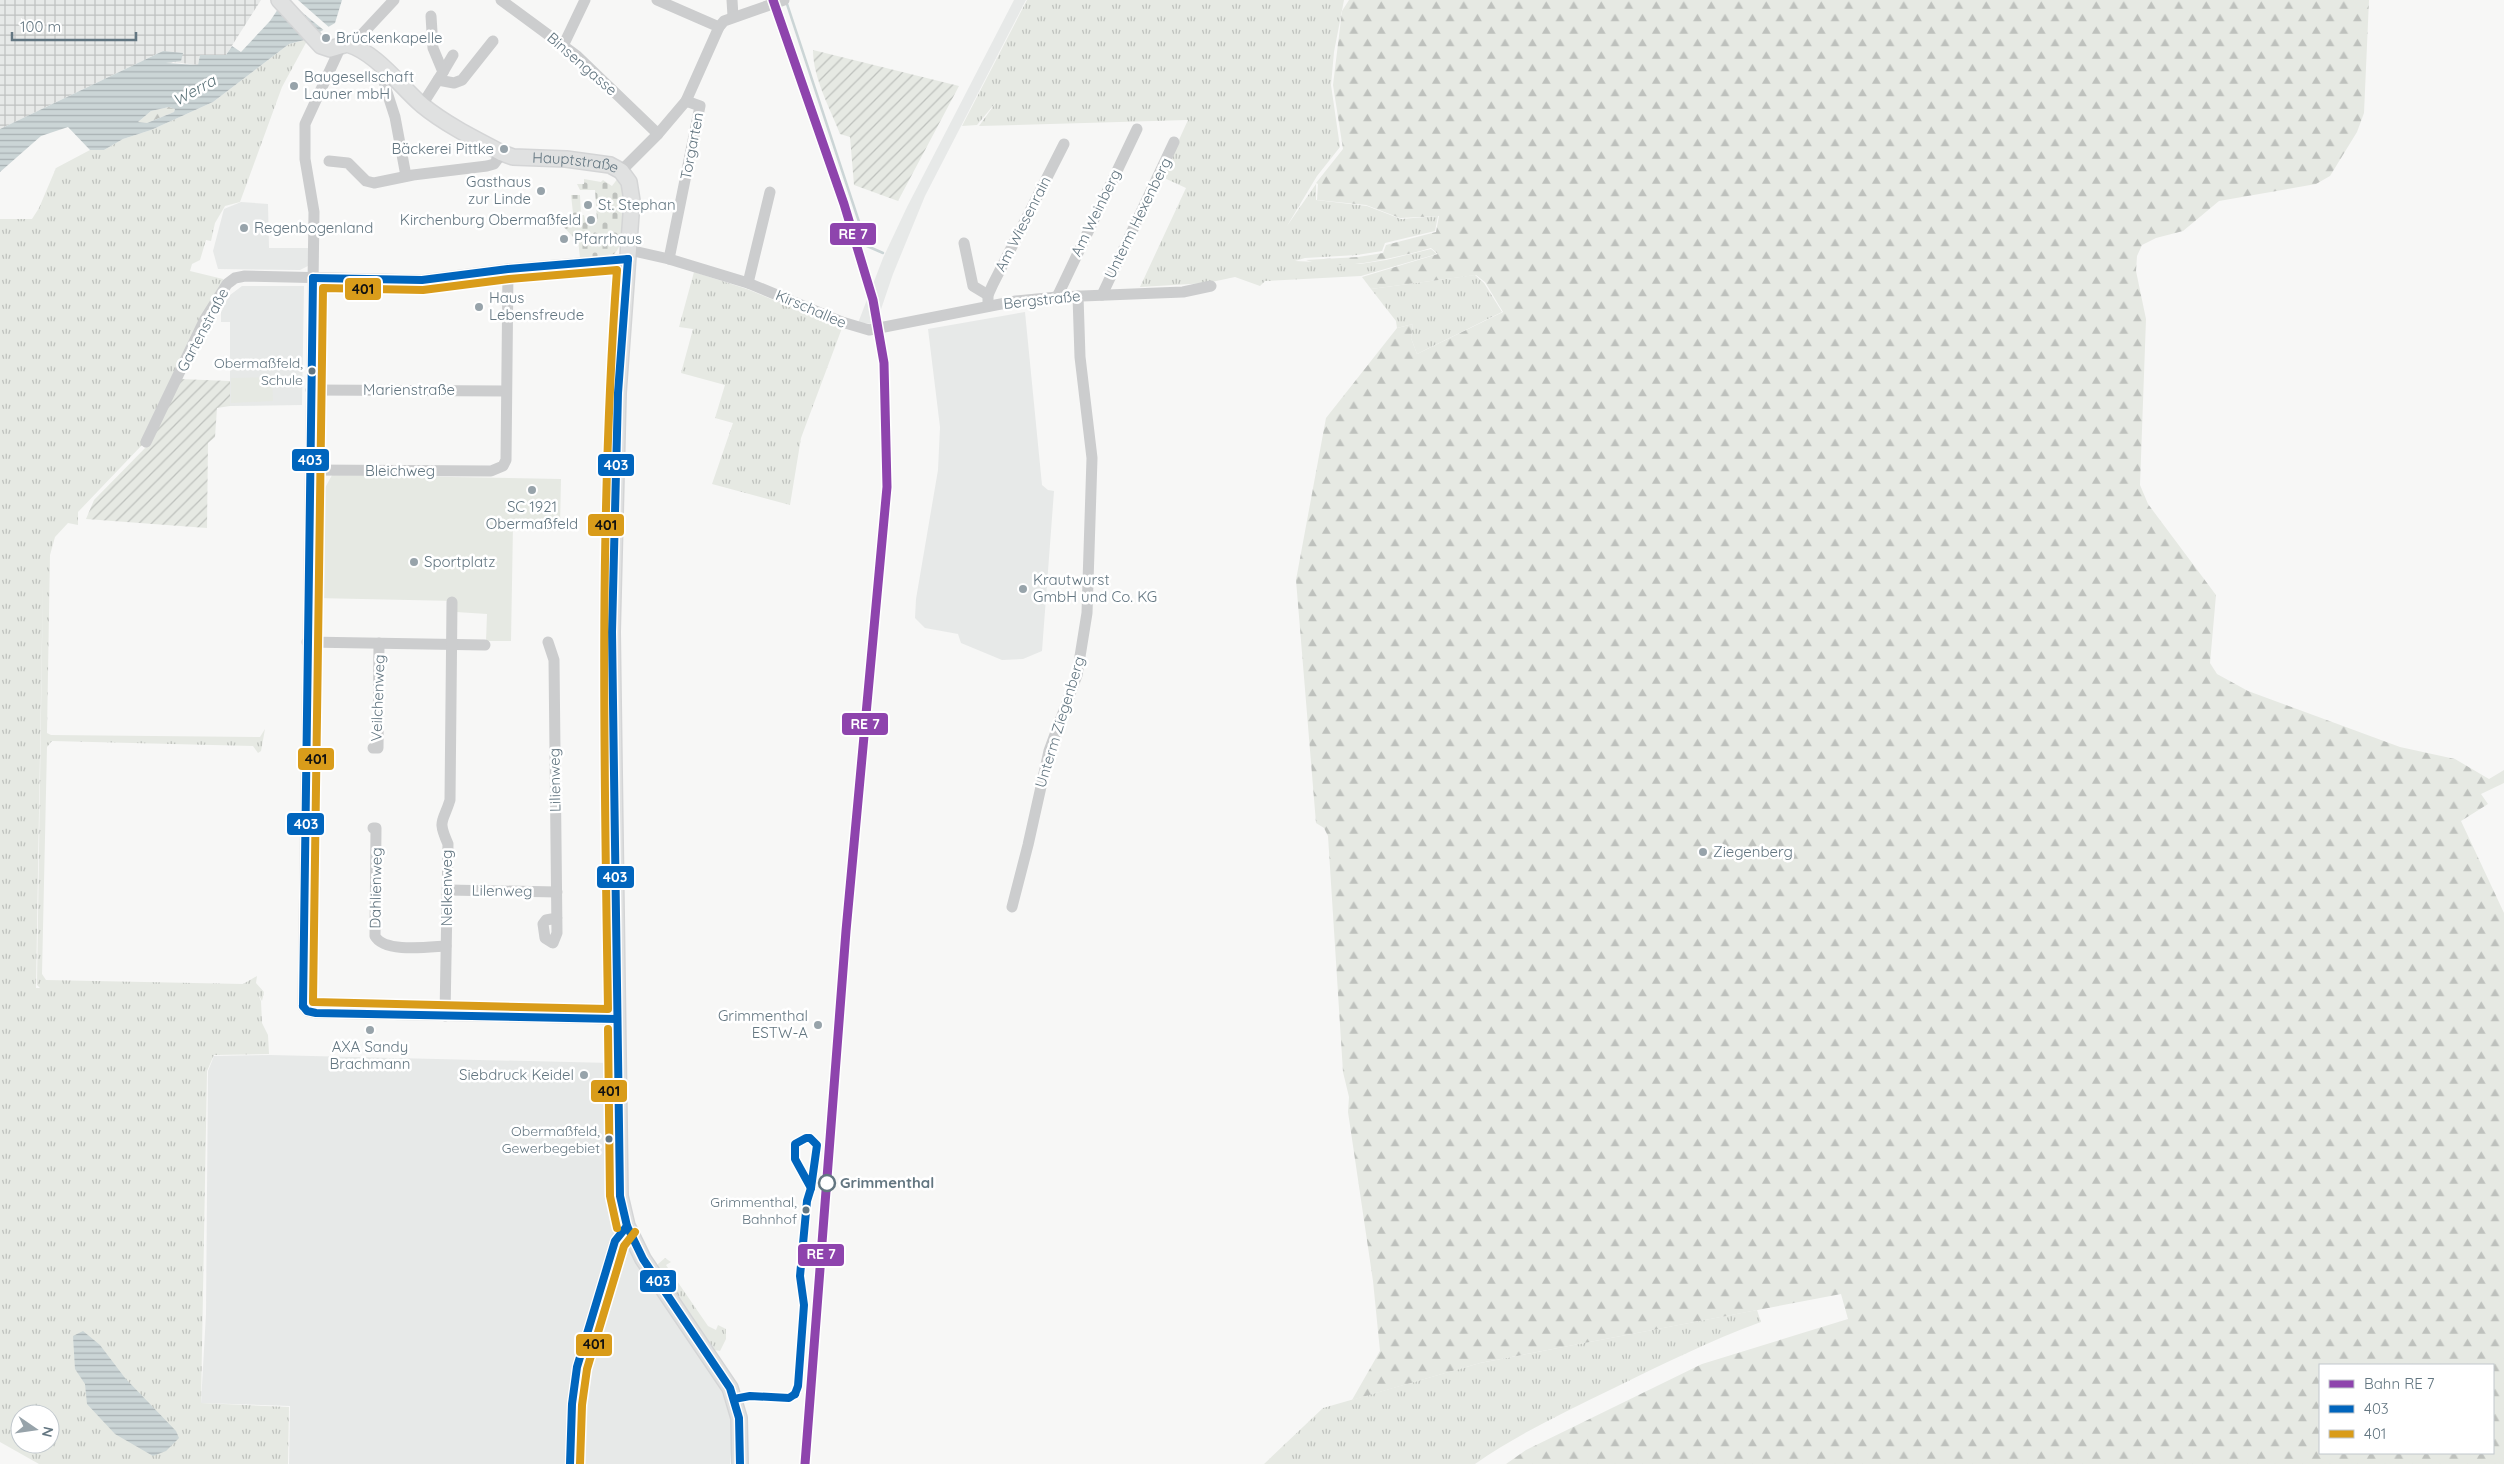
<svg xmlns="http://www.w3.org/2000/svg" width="2504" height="1464" viewBox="0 0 2504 1464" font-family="Quicksand,sans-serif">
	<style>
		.built { fill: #e7e9e8 }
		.industrial { fill: url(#industrial-grid) }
		.grass { fill: url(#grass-tufts); fill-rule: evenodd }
		.forest { fill: url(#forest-firs); fill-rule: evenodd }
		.cemetery { fill: url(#cemetery-stones) }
		.park { fill: #e6e9e3 }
		.garden { fill: url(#garden-furrows) }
		.water { fill: url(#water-rules); fill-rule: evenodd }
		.pier { fill: #f7f7f6 }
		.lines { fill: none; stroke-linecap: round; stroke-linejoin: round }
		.stream { stroke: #cbd5d6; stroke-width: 2.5 }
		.major-casing { stroke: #d4d5d6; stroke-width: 18 }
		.minor { stroke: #cccdce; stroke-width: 11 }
		.major { stroke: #e0e1e1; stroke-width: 15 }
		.bus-1-casing { stroke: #fff; stroke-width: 11 }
		.bus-2-casing { stroke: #fff; stroke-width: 11 }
		.bus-1 { stroke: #0065bd; stroke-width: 8 }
		.bus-2 { stroke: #d99c1a; stroke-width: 8 }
		.rail-1-casing { stroke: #fff; stroke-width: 12 }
		.rail-1 { stroke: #8e44ad; stroke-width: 9 }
		.poi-dot { fill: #97a3aa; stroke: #fff; stroke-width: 2 }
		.bus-dot { fill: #637681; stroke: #fff; stroke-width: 2 }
		.stop-dot { fill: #fff; stroke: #637681; stroke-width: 2.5 }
		.labels { text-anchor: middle; stroke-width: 5; stroke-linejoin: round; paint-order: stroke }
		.bus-label { font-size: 14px; fill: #637681; stroke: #fff; text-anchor: end }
		.poi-label { font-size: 15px; fill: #637681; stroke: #fff; text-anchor: start }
		.street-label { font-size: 15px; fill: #637681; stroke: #fff }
		.stop-label { font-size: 15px; font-weight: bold; fill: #637681; stroke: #fff; text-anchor: start }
		.water-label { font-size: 16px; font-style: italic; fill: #5e757b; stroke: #fff }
		.line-badge { stroke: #fff; stroke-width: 2 }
		.badge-label { font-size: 14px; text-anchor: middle; font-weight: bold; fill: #fff }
		.pale-badge-label { font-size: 14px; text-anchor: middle; font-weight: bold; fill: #111 }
	</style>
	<defs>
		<pattern id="industrial-grid" width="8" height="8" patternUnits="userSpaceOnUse" patternTransform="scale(1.25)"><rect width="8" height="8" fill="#e7e9e8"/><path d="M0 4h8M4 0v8" fill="none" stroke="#bfc1c1"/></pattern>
		<pattern id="grass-tufts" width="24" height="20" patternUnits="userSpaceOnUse" patternTransform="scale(1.25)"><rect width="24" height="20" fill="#e6e9e3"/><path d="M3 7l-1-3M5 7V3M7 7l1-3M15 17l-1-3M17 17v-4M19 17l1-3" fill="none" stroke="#bec1bd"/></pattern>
		<pattern id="forest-firs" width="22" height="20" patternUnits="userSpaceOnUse" patternTransform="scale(1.25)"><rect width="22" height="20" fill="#e6e9e3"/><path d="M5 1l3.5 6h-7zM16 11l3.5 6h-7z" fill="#bec1bd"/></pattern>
		<pattern id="cemetery-stones" width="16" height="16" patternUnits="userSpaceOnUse" patternTransform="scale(1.25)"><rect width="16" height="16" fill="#e6e9e3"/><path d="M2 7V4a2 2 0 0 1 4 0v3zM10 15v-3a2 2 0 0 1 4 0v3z" fill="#bec1bd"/></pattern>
		<pattern id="garden-furrows" width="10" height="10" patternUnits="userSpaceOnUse" patternTransform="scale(1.25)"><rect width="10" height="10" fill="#e6e9e3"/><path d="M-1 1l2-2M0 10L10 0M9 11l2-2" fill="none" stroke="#bec1bd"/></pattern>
		<pattern id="water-rules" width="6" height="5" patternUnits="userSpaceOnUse" patternTransform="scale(1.25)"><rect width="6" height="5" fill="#cbd5d6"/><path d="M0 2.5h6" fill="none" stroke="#a8b1b3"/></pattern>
	</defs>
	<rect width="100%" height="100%" fill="#f7f7f6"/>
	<g class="built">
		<path d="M1014,0H1026L925,196L893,274L876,324L858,323L883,258L907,207Z"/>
		<path d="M241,202L268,204L269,248H308V266L300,270L218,269L213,251L224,209Z"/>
		<path d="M242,286H304L302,405L230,406V322H221V310L230,295Z"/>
		<path d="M1025,312L1042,485L1048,490L1054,491L1042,651L1023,659L1002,660L961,643L958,634L925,628L915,618L916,599L938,470L940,427L928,329Z"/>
		<path d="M270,1055L611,1063L613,1211L640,1262L718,1380L733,1427L730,1464H289L290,1406L201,1403L206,1314L208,1071L214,1056Z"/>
	</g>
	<path class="industrial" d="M0,0H261L226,55H200L198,65L173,62L170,64L165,63L175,61H181L163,51L0,129Z"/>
	<g class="grass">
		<path d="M1027,0H1344L1334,52L1331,85L1340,147L1317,176L1287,226L1316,184V200L1367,206L1401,219L1438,216L1435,231L1385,243L1382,251L1357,255L1305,258L1295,261L1360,264L1386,260L1431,249L1437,254L1361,276L1265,281L1260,286L1235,277L1207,283L1140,287L1186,188L1162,177L1188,120L979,126L997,101L977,125L962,126Z"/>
		<path d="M308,39L282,87L240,202L225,206L215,223L211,241L206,240L200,260L192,264L190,271L223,279L222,285L142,445L78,512V525L68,523L55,537L50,555L47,733L51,735L260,737L265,729L261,751L258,753L253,746L52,741L47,747L42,974L46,980L243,984L257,976L256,983L264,992L262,1001L258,994L261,1001L262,1023L268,1035L269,1054L214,1055L207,1071L201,1403L289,1407L288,1464H39L0,1442V219H32L39,208L56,168L90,150H104L123,139L151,130L213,102L289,44ZM43,578L37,985L40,988H36ZM20,1414H50V1444H20Z"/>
		<path d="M694,272L747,289L842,328L801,438L790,505L712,484L733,423L715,418L725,385L681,373L693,329L679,327Z"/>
		<path d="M1475,275L1484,283L1502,312L1417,354L1411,338L1413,324L1397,328L1396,321L1371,289Z"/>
		<path d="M665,1258L671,1262L666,1265L708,1326L716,1330L718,1325L726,1329V1339L720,1351L714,1350L658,1271V1264Z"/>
		<path d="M1757,1310L1761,1322C1709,1341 1661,1365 1612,1389C1565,1412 1518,1434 1475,1464H1264L1323,1408L1480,1363Z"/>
	</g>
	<g class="forest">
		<path d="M1349,0H2369L2364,113L2357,132L2330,176L2316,184L2219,201L2183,231L2156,238L2142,245L2137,256L2136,271L2146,319L2140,485L2148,504L2216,595L2210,663L2217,674L2248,691L2400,747L2455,759L2489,779L2504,770V783L2481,794L2488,804L2461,821L2504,913V1464H1506L1526,1450L1702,1364L1848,1319L1841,1294L1480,1363L1352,1400L1380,1351L1373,1281L1348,1112L1349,1097L1343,1072L1328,836L1324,828L1316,823L1296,580L1326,418L1397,328L1413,324L1411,338L1417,354L1503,312L1485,282L1476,275L1371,289L1362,277L1438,254L1431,248C1397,257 1339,273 1306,260L1358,257L1383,253L1386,245L1436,232L1439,216L1400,218L1366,205L1317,200L1318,184L1316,183L1343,149L1333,85L1342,11ZM2320,1365H2493V1453H2320Z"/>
		<path d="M169,107L175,109L174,112L147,123L138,122L151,111Z"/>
	</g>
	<path class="cemetery" d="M618,178C630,193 628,241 614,254L580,258L578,239L574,238L561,224L574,222L571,195H580L581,215H584L585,219H597L595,190H580L577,184H584V179L601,182L603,180L612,186Z"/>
	<g class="park">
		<path d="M272,377L273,401L231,403V378Z"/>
		<path d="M332,475L561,479L560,527L513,525L511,641H486L487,614L456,612V601L315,598L317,503Z"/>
	</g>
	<g class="garden">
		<path d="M813,50L959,86L898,201L854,185L850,137L840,134C830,108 813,78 813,50Z"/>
		<path d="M179,379L230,381V406L217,408L215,437L208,443L207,528L86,519L94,500L148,445Z"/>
	</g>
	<g class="water">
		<path d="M284,0H342L335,23L308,39L289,44L213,102L151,130L123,139L104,150H90L68,127L41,136L0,172V129L163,51L183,53L181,61L166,63L198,65L200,55H226L232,46L241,52L270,21ZM169,107L175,109L174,112L147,123L138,122L151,111Z"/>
		<path d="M83,1331L100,1345L125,1378L176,1431L179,1438L166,1451L153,1456L115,1434L87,1404L85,1384L75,1369L73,1336Z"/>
	</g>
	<path class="pier" d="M287,0H298L330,28L333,27L326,32Z"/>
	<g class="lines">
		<path class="stream" d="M787,4L867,246L883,253"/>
		<g class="major-casing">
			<g id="major">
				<path id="s1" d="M279,0L321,46L330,49L347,44C377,53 399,85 422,105C445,124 475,139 502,153L513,157L566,159L610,165L621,171L629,182L632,201L618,393L612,632L620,1196L627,1226L643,1259L730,1388L739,1418L740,1464"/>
			</g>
		</g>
		<g class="minor">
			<path d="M501,0L577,56L658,134"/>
			<path d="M657,0L719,27"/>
			<path d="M732,0L733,16"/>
			<path d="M342,44L305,124V159L314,212L303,1006L307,1011L316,1013L617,1019"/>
			<path d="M352,45L394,0"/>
			<path d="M563,46L585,0"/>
			<path d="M387,71L384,75L385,86L395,117L406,176"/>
			<path d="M443,72L453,55"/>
			<path d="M438,80L454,83L462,80L493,41"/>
			<path d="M422,105L443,72L433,48L431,16"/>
			<path d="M329,161L348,163L366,181L374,183L413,175L487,166L494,164L502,153"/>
			<path d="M621,171L658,134L686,101L719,27L724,21L784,0"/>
			<path d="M964,243L973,286L988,295"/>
			<path d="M629,250L669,259L748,283L842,322L869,330L1016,301L1057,297L1183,292L1211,286"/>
			<path d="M669,259L700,106L686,101"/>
			<path d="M748,283L770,192"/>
			<path d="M1102,295L1174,142"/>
			<path d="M1057,297L1137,129"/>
			<path d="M988,306V295L993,284L1064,144"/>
			<path d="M311,390L506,391"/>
			<path d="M146,442L205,319L227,284L235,278L245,276L422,280L508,269L628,259"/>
			<path d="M310,470L491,471L503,466L506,460L508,269"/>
			<path d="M307,642L485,645"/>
			<path d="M548,642L554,660L557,933L553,943L545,938L543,924L546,920L557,918"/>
			<path d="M373,748H378L379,643"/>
			<path d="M373,828H376L375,936C384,953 428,947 446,946"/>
			<path d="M448,890L557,892"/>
			<path d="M1012,907L1028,845L1049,751L1077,675L1087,613L1092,458L1080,357L1078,296"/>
			<path d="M445,1016L448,844C437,819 443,823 450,800L452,602"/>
			<path d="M570,1464L572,1404L577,1367L615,1241L627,1226"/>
		</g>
		<use href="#major" class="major"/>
		<g class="bus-1-casing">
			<g id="bus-1">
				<path d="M628,259L618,393L612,632L620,1196L627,1226L643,1259L730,1388L739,1418L740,1464"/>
				<path d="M313,278L422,280L508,269L628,259"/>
				<path d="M303,1006L313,278"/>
				<path d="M303,1006L307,1011L316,1013L617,1019"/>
				<path d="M806,1138H810L817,1145L811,1188L795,1159V1144Z"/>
				<path d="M795,1394L798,1386L804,1305L800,1276L807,1201L811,1188"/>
				<path d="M734,1399L750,1396L789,1398L795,1394"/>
				<path d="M570,1464L572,1404L577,1367L615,1241L627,1226"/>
			</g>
		</g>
		<g class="bus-2-casing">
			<g id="bus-2">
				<path d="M617,270C599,516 604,762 608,1009L313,1002L323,288L423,290L509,279Z"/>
				<path d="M608,1029L610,1196L617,1228"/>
				<path d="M580,1464L582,1405L587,1369L624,1246L635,1232"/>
			</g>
		</g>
		<use href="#bus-1" class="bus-1"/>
		<use href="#bus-2" class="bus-2"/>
		<g class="rail-1-casing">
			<path id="rail-1" d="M773,0L844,204L873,300L884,363L887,487L846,931L805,1464"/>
		</g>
		<use href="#rail-1" class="rail-1"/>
	</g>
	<g class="poi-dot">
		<circle cx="326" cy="38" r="5"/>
		<circle cx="294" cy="86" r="5"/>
		<circle cx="504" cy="149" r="5"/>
		<circle cx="541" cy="191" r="5"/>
		<circle cx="588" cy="205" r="5"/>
		<circle cx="591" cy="220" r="5"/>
		<circle cx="244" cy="228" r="5"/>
		<circle cx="564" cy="239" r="5"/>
		<circle cx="479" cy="307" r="5"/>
		<circle cx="532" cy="490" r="5"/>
		<circle cx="414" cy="562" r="5"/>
		<circle cx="1023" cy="589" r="5"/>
		<circle cx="1703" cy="852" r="5"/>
		<circle cx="818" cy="1025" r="5"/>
		<circle cx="370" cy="1030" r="5"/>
		<circle cx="584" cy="1075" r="5"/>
	</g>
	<g class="bus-dot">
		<circle cx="312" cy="371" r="4.5"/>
		<circle cx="609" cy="1139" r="4.5"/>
		<circle cx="806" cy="1210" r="4.5"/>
	</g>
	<circle class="stop-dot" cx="827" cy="1183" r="8"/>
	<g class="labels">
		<g class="bus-label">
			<text x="303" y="368">Obermaßfeld,<tspan x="303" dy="17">Schule</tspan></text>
			<text x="600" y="1136">Obermaßfeld,<tspan x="600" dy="17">Gewerbegebiet</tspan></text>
			<text x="797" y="1207">Grimmenthal,<tspan x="797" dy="17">Bahnhof</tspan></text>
		</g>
		<g class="poi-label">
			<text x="336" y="43">Brückenkapelle</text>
			<text x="304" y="82">Baugesellschaft<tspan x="304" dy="17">Launer mbH</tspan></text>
			<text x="494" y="154" text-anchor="end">Bäckerei Pittke</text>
			<text x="531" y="187" text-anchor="end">Gasthaus<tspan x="531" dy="17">zur Linde</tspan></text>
			<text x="598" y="210">St. Stephan</text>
			<text x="581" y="225" text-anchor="end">Kirchenburg Obermaßfeld</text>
			<text x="254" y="233">Regenbogenland</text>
			<text x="574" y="244">Pfarrhaus</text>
			<text x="489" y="303">Haus<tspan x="489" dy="17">Lebensfreude</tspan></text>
			<text x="532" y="512" text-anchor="middle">SC 1921<tspan x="532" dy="17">Obermaßfeld</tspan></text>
			<text x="424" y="567">Sportplatz</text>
			<text x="1033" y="585">Krautwurst<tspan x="1033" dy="17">GmbH und Co. KG</tspan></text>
			<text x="1713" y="857">Ziegenberg</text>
			<text x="808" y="1021" text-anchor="end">Grimmenthal<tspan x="808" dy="17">ESTW-A</tspan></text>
			<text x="370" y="1052" text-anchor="middle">AXA Sandy<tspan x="370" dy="17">Brachmann</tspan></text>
			<text x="574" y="1080" text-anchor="end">Siebdruck Keidel</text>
		</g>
		<g class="street-label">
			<text transform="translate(582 64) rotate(41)" y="5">Binsengasse</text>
			<text transform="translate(692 146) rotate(-79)" y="5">Torgarten</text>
			<text dy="5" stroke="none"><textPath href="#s1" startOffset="355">Hauptstraße</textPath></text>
			<text transform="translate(1096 213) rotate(-64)" y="5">Am Weinberg</text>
			<text transform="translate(1138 218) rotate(-64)" y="5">Unterm Hexenberg</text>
			<text transform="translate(1023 224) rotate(-63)" y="5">Am Wiesenrain</text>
			<text transform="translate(1042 300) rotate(-6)" y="5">Bergstraße</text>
			<text transform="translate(811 309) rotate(23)" y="5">Kirschallee</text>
			<text transform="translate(203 330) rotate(-62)" y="5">Gartenstraße</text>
			<text x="409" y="395">Marienstraße</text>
			<text x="400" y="476">Bleichweg</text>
			<text transform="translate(378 698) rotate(-88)" y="5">Veilchenweg</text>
			<text transform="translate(1060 722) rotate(-73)" y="5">Unterm Ziegenberg</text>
			<text transform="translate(555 780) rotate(-91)" y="5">Lilienweg</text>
			<text transform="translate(376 888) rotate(-89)" y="5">Dahlienweg</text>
			<text transform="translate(447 888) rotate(-90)" y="5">Nelkenweg</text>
			<text transform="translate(502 891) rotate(1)" y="5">Lilenweg</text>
		</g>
		<g class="stop-label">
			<text x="840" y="1188">Grimmenthal</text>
		</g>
		<g class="water-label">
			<text transform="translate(194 90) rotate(-29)" y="6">Werra</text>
		</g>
	</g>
	<g class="line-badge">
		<rect x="829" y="222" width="48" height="24" rx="5" fill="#8e44ad"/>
		<rect x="344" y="277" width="38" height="24" rx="5" fill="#d99c1a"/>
		<rect x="291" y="448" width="39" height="24" rx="5" fill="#0065bd"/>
		<rect x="597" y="453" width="38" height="24" rx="5" fill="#0065bd"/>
		<rect x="587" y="513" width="38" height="24" rx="5" fill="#d99c1a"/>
		<rect x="841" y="712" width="48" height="24" rx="5" fill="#8e44ad"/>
		<rect x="297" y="747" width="38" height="24" rx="5" fill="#d99c1a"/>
		<rect x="286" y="812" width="39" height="24" rx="5" fill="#0065bd"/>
		<rect x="596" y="865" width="39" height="24" rx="5" fill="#0065bd"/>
		<rect x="590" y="1079" width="38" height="24" rx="5" fill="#d99c1a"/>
		<rect x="797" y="1243" width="48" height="24" rx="5" fill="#8e44ad"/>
		<rect x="639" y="1269" width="38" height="24" rx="5" fill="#0065bd"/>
		<rect x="575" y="1333" width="38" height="24" rx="5" fill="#d99c1a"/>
	</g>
	<g class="badge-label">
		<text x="853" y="239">RE 7</text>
		<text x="310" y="465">403</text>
		<text x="616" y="470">403</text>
		<text x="865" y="729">RE 7</text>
		<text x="306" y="829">403</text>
		<text x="615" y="882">403</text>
		<text x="821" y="1259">RE 7</text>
		<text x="658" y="1286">403</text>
	</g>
	<g class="pale-badge-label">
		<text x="363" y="294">401</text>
		<text x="606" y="530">401</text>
		<text x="316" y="764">401</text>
		<text x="609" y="1096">401</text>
		<text x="594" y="1349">401</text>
	</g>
	<rect x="2319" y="1364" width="175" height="90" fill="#ffffff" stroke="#c1c8cd"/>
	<rect x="2329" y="1380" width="25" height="8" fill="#8e44ad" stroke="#c1c8cd"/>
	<text x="2364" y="1389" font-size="15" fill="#637681">Bahn RE 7</text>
	<rect x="2329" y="1405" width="25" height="8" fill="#0065bd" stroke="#c1c8cd"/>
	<text x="2364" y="1414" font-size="15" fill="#637681">403</text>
	<rect x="2329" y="1430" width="25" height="8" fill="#d99c1a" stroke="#c1c8cd"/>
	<text x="2364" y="1439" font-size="15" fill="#637681">401</text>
	<g transform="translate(35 1429) rotate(103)"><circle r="24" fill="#ffffff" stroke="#c1c8cd"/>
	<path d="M0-4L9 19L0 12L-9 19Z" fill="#97a3aa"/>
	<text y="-8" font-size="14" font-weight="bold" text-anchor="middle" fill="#637681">N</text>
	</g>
	<path d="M12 32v8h124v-8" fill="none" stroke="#637681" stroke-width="2.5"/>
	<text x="20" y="32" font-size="15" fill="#637681" stroke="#ffffff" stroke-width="4" paint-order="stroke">100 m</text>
</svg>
